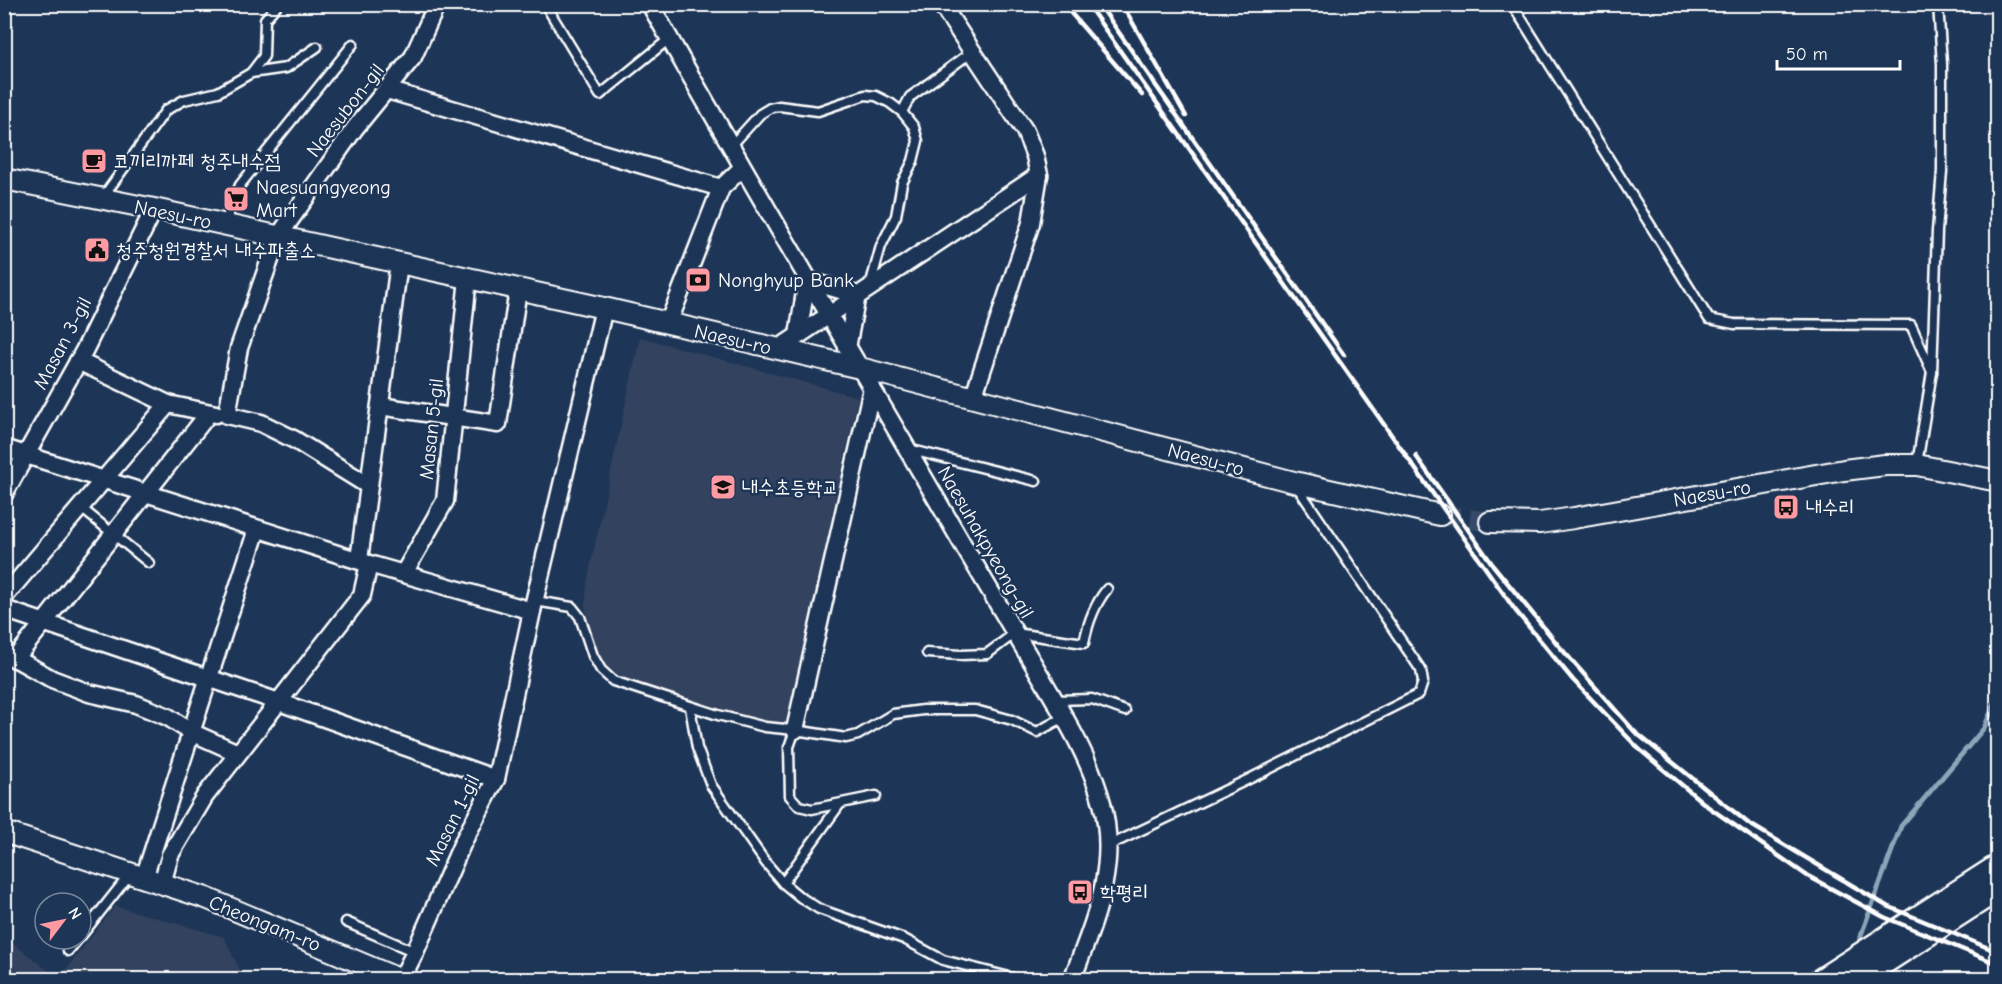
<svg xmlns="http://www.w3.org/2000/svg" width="2002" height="984" viewBox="0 0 2002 984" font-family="'Comic Neue','Poor Story',sans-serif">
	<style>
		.built { fill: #33435f }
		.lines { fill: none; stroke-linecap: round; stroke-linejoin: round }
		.stream { stroke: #8da5b8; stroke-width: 5 }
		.tertiary-tunnel { stroke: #344968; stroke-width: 20; stroke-dasharray: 20 10; stroke-linecap: butt }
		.service-casing { stroke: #fff; stroke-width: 13 }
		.minor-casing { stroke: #fff; stroke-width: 21 }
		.tertiary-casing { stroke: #fff; stroke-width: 24 }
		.secondary-casing { stroke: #fff; stroke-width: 27 }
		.service { stroke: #1d3557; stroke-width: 8 }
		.minor { stroke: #1d3557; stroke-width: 16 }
		.tertiary { stroke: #1d3557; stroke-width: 20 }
		.secondary { stroke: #1d3557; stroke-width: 22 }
		.rail { stroke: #fff; stroke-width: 4.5 }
		.labels { text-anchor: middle; stroke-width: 5; stroke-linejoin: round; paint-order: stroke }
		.street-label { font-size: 20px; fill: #fff; stroke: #1d3557 }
		.poi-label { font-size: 20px; fill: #fff; stroke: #1d3557; text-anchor: start }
	</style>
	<rect width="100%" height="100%" fill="#1d3557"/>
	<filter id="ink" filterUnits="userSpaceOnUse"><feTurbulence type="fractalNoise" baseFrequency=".0167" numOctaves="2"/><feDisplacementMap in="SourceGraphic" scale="12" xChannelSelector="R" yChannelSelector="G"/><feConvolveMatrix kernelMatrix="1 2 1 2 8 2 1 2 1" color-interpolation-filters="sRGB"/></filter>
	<g filter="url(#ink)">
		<g class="built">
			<path d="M640,337L858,397L786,724L737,715L641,686L613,672L600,661L593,648L585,606L588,577Z"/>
			<path d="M115,906L224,937L244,979H5V937L59,979Z"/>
		</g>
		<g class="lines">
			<path class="stream" d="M1858,948L1861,935L1901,826L1984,728L1998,696"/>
			<path class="tertiary-tunnel" d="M1440,515L1490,522"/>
			<g class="service-casing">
				<g id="service">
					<path d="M545,4L600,95L669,39"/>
					<path d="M1512,4L1709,319L1734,324L1911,325L1932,372"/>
					<path d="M251,73L286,68L317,47"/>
					<path d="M902,112L910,97L973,51"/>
					<path d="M731,146L760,114L770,108L779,106L818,111L865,95L876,96L890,103L902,112L914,127L918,141L913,161L902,183L896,216L881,246L870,286"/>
					<path d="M103,197L166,110L184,100L218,92L251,73L264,56L265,19L278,4"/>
					<path d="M224,225L240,185L353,44"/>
					<path d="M908,449L1036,481"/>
					<path d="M1917,464L1932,372L1937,231L1942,171V64L1938,4"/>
					<path d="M80,507L149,563"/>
					<path d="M535,601L572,607L580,617L593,656L601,670L613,681L718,715L765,727L795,730L846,738L858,735L893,714L923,710H975L1012,720L1037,732L1064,717"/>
					<path d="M927,653L961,655L987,654L1015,633L1084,643C1088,622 1094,605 1107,589"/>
					<path d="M1055,700L1092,699L1125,711"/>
					<path d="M690,707L697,748L711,785L766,863L783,883L800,897L819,909L904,939L943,960L1021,980"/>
					<path d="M795,730L789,747L790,796L799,806L812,809L876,796"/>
					<path d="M1108,846L1247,780L1419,694L1423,682L1421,670L1296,485"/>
					<path d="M783,883L840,804"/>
					<path d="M346,922L415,952"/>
					<path d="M81,936L130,874"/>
					<path d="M68,951L78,939"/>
				</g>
			</g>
			<g class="minor-casing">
				<g id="minor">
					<path d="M650,4C753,188 861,368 966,550C989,588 1011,627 1034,665C1059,708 1089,754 1102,803C1119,867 1094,921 1072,980"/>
					<path d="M387,90L721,188"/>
					<path d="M668,324L721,188L742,168"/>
					<path d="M798,335L807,280L857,295L847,348"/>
					<path d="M778,349L1039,175L1035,156L1025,131L941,4"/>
					<path d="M78,361L168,404L216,414"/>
					<path d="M973,398L1031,223L1039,175"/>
					<path d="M380,406L498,424L518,289"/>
					<path d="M4,448L369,564L532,611"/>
					<path d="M369,486L295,440L261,423L227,415L239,348L278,237L355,128L413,57L437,4"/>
					<path d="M4,494L84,351L154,209"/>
					<path d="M359,560L399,263"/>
					<path d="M404,573L445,501L468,278"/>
					<path d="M4,597L168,404"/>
					<path d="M4,609L279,702L496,779"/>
					<path d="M4,652L52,679L89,693L136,704L168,717L191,732L238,753"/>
					<path d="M15,659L209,413"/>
					<path d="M795,730L872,388"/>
					<path d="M144,878L257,529"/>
					<path d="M162,884L170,855L205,796L362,595L369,564"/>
					<path d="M401,980L415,952L463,842L496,779L532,611L604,308"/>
				</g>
			</g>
			<g class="tertiary-casing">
				<g id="tertiary">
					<path d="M4,179L154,209L604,308L860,368L1294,482L1440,515"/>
					<path d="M1490,522L1540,523L1574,518L1844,470L1885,465H1917L1998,481"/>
					<path d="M4,832L206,898L401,980"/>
				</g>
			</g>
			<g class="secondary-casing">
				<g id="secondary">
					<path d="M1821,980L1998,866"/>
					<path d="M1857,980L1998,889"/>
				</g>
			</g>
			<use href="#service" class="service"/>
			<use href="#minor" class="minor"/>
			<use href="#tertiary" class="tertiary"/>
			<use href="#secondary" class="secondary"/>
			<g class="rail">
				<path d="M1063,4L1142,95"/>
				<path d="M1087,4L1515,610L1573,680L1639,749L1707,806L1806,875L1884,917L1998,964"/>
				<path d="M1099,4L1344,355"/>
				<path d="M1122,4L1186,116"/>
				<path d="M1416,456L1493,565L1559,646L1635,732L1748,823L1885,905L1998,952"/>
			</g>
		</g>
	</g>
	<defs>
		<g id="cafe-square" transform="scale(1.35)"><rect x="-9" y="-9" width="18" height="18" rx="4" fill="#ff9aa2" stroke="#1d3557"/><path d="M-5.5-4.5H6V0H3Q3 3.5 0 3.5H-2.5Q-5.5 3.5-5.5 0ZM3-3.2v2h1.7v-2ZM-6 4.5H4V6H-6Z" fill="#111"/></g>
		<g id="supermarket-square" transform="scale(1.35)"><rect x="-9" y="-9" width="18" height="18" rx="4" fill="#ff9aa2" stroke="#1d3557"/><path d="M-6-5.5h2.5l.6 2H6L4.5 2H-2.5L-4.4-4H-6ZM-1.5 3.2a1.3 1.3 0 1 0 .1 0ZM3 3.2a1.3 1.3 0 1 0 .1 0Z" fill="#111"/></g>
		<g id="civic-square" transform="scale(1.35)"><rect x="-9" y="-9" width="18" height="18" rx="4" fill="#ff9aa2" stroke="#1d3557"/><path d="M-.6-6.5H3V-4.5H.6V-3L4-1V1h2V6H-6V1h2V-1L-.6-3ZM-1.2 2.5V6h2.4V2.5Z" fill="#111"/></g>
		<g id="bank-square" transform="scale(1.35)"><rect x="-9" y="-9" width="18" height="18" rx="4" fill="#ff9aa2" stroke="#1d3557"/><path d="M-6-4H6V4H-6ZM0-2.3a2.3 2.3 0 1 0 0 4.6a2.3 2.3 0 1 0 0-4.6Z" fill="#111"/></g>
		<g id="school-square" transform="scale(1.35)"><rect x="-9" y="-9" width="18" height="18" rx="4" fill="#ff9aa2" stroke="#1d3557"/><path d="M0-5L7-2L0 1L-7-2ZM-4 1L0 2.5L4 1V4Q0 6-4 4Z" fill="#111"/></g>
		<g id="bus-square" transform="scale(1.35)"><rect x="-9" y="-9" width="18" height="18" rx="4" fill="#ff9aa2" stroke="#1d3557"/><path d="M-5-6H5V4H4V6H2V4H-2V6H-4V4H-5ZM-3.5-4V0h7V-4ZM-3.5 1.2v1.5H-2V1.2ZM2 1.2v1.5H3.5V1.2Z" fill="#111"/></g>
	</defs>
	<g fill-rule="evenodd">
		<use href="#cafe-square" x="94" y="161"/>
		<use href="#supermarket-square" x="236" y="199"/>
		<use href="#civic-square" x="97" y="250"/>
		<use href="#bank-square" x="698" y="280"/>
		<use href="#school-square" x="723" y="487"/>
		<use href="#bus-square" x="1786" y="507"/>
		<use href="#bus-square" x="1080" y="892"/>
	</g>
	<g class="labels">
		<g class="street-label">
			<text transform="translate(345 110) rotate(-52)" y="7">Naesubon-gil</text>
			<text transform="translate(173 214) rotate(12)" y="7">Naesu-ro</text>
			<text transform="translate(733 339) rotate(13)" y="7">Naesu-ro</text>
			<text transform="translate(62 343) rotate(-62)" y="7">Masan 3-gil</text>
			<text transform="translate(431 429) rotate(-84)" y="7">Masan 5-gil</text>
			<text transform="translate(1206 459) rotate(15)" y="7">Naesu-ro</text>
			<text transform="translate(1712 493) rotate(-10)" y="7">Naesu-ro</text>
			<text transform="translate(986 542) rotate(60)" y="7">Naesuhakpyeong-gil</text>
			<text transform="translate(452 820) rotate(-64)" y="7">Masan 1-gil</text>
			<text transform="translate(265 923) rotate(22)" y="7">Cheongam-ro</text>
		</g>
		<g class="poi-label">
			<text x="113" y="168">코끼리까페 청주내수점</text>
			<text x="256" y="194">Naesuangyeong<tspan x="256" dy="23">Mart</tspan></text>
			<text x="116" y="257">청주청원경찰서 내수파출소</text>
			<text x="718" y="287">Nonghyup Bank</text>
			<text x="742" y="494">내수초등학교</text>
			<text x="1806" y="514">내수리</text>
			<text x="1100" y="899">학평리</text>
		</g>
	</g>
	<rect width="2002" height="984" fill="none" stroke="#1d3557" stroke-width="24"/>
	<rect x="12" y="12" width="1978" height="960" fill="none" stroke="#fff" stroke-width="2" filter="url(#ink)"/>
	<g transform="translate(63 921) rotate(58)"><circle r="28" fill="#1d3557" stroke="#77869a" stroke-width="1.5"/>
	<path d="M0-4.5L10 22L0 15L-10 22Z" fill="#ff9aa2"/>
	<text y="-9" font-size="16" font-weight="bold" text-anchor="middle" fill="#ffffff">N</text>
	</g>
	<path d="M1777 60v9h123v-9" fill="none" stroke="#ffffff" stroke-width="3"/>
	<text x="1786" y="60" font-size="18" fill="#ffffff" stroke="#1d3557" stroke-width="4.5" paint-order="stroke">50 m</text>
</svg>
